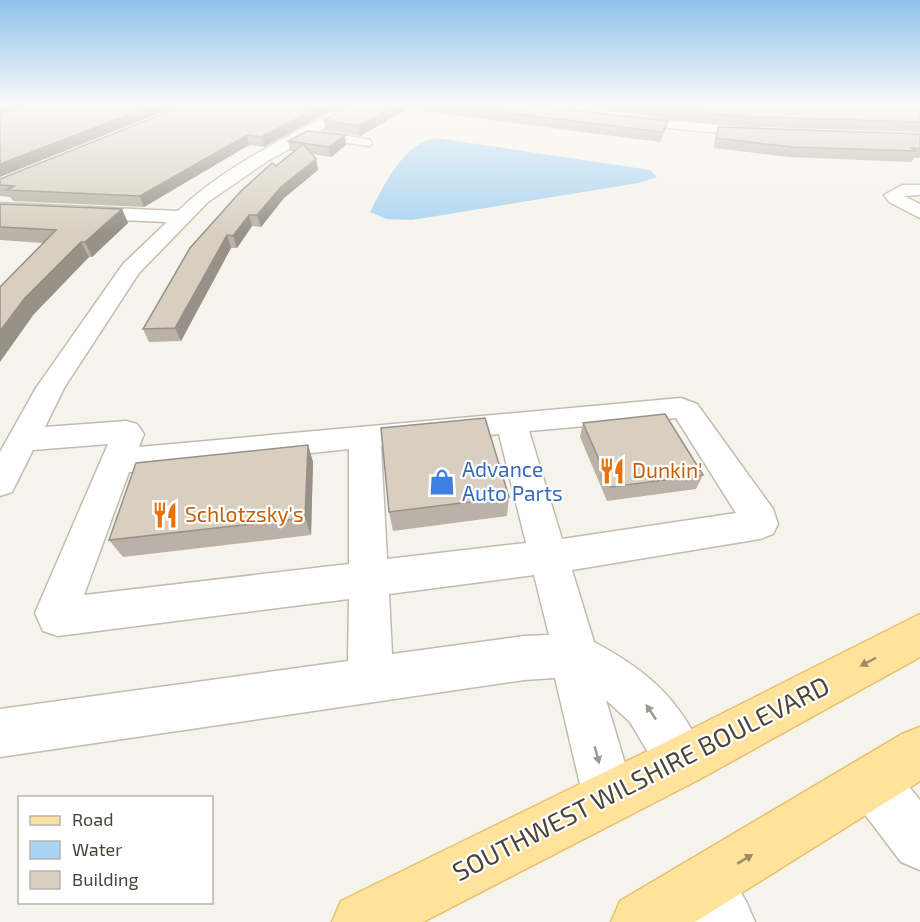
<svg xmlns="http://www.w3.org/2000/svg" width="920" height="922" viewBox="0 0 920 922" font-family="'Exo 2',sans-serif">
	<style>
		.water { fill: #a9d4f2 }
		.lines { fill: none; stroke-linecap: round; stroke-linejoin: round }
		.minor-casing { stroke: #c2bbae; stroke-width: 3 }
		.major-casing { stroke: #e6c16a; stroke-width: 3 }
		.minor { fill: #fff; fill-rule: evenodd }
		.major { fill: #ffe39c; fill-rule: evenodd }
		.wall { fill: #bab2a6 }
		.shaded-wall { fill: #979187 }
		.building { fill: #d8cfc1; stroke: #979187; stroke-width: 1.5 }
		.oneway { fill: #9c8c66 }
		.oneway2 { fill: #9c9892 }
		.labels { text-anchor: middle; stroke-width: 4.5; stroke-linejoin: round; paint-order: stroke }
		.shop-label { font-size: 21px; fill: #366cbe; stroke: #fff; text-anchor: start }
		.food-label { font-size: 21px; fill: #c56008; stroke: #fff; text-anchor: start }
		.near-street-label { font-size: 26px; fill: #4b4439; stroke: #fff }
	</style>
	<rect width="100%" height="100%" fill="#f6f3ec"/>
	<path class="water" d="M437,138L650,170L657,177L639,183L412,220L386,219L370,212C384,185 404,142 437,138Z"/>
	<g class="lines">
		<g class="minor-casing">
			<g id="minor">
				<path d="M345,105H361L319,131L370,140L372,143L370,146L308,138L266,162L208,202L139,273L64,388L45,427L126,421L137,424L144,434L139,447L681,398L697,404L773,509L778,524L773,534L760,539L572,570L594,642C650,672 682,701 707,761L700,779L682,786L664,779L630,722L606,700L635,797L627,815L609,823L591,815L583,797L555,678L524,680L0,757V709L348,661L349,599L58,636L43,631L35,613L108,444L33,450L12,492L0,496V452L36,388L123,264L167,222L0,215V203L178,211C225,165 289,137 345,105ZM676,418L736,513L562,539L529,431ZM499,434L526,543L387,559L381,446ZM349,449V564L84,595L129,472ZM534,575L549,635L524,636L392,654L389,594Z"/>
				<path d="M623,116L762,129L769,133L762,137L618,123L616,120Z"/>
				<path d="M902,185H920V195L904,196L920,204V218L889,202L884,195Z"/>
				<path d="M872,756L890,764L920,800V870L901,862L854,800L846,782L854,764Z"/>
				<path d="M703,855L723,864L746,901L755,922H693L674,884L683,864Z"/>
			</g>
		</g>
		<g class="major-casing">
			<g id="major">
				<path d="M920,614V657L700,779L423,922H332L341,901L664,743Z"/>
				<path d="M920,727V781L695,922H611L620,901L902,734Z"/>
			</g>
		</g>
		<use href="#minor" class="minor"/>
		<use href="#major" class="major"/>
	</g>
	<g class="wall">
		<path d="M341,105L264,147L249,145L144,207L13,201L10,197L0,196V179Z"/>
		<path d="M348,105H527L665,130L660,142L407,109L360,136L325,130L324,120Z"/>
		<path d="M556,105H920V132L732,126Z"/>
		<path d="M718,127L920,134V158H914L911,162L788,157L714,148L715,136Z"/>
		<path d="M345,135L346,145L331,157L311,154L316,159L318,170L284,198L261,227L252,226L237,248H231L181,341L149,342L143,329L276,166L293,151H290L288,141Z"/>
		<path d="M0,204L122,209L128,223L92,257H89L34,314L43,243L0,240Z"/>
		<path d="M583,423L703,475L696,489L607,501L580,437Z"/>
		<path d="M308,445L313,462L311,535L123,557L109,540Z"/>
		<path d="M509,497L507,516L393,531L389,512Z"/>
	</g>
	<g class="shaded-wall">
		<path d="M0,105H26L0,114Z"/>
		<path d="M154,105H180L0,177V164Z"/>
		<path d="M323,105H341L264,147L261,137Z"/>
		<path d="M398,105H407V109L360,136L358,126Z"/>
		<path d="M668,121L665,130L660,142L663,132Z"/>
		<path d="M247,135L249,145L144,207L140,196Z"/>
		<path d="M345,135L346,145L331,157L329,147Z"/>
		<path d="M316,159L318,170L284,198L261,227L257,215L281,187Z"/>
		<path d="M122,209L128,223L92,257L85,242Z"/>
		<path d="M249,215L252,226L237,248L233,236Z"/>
		<path d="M227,235L231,248L181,341L175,328Z"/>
		<path d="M81,242L89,257L34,314L0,362V331L24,299Z"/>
		<path d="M308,445L313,462L311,535L305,518Z"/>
	</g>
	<g class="building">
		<path d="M25,105H154L0,164V114Z"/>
		<path d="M185,105H323L261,137L247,135L140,196L6,190L14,186L0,185V179Z"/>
		<path d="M348,105H398L358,126L324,120Z"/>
		<path d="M444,105H527L668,121L663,132Z"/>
		<path d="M635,105H920V122L735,116Z"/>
		<path d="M718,127L920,134V148H911L917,151L792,147L717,138Z"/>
		<path d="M307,131L345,135L329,147L288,141Z"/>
		<path d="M303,144L316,159L281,187L257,215H249L233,236L227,235L175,328L143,329L190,248L241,191L272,163L276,166Z"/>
		<path d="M0,204L122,209L85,242H81L24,299L0,331V287L56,230L0,227Z"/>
		<path d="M665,414L703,475L611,487L583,423Z"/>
		<path d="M485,418L509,497L389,512L381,428Z"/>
		<path d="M308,445L305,518L109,540L136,463Z"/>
	</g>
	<defs><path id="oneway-solid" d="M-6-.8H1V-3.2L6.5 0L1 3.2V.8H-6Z" transform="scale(1.5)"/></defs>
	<g class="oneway">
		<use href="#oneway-solid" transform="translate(868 662) rotate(152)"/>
		<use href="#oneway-solid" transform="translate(745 859) rotate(-31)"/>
	</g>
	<g class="oneway2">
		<use href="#oneway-solid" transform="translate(651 712) rotate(-124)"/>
		<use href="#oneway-solid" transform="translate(597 755) rotate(75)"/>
	</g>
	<linearGradient id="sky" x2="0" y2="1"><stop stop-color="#8fc1ec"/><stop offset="0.45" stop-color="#fbfaf6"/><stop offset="1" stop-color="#fbfaf6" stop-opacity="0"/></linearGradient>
	<rect width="920" height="234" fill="url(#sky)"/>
	<defs>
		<g id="restaurant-bare" transform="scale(2.07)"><path d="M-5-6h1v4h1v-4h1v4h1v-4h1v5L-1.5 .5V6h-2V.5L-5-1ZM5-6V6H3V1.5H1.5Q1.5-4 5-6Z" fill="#e8710a" stroke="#fff" stroke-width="2.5" paint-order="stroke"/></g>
		<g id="shop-bare" transform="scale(2.07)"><path d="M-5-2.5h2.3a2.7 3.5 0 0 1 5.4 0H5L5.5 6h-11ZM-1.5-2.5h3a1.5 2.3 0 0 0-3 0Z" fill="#3f7fe0" stroke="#fff" stroke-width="2.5" paint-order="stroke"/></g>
	</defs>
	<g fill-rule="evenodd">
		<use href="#restaurant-bare" x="612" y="471"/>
		<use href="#shop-bare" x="442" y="482"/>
		<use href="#restaurant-bare" x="165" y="515"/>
	</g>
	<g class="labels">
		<g class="shop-label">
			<text x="462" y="477">Advance<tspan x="462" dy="24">Auto Parts</tspan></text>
		</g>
		<g class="food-label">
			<text x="632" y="478">Dunkin'</text>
			<text x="185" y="522">Schlotzsky's</text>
		</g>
		<g class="near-street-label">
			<text transform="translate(641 779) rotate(-27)" y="9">SOUTHWEST WILSHIRE BOULEVARD</text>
		</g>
	</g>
	<rect x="18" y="796" width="195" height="108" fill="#ffffff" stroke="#b7b4b0" stroke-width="1.5"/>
	<rect x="30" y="816" width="30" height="9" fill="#ffe39c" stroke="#b7b4b0" stroke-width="1.5"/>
	<text x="72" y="826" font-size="18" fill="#4b4439">Road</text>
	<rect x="30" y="841" width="30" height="18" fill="#a9d4f2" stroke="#b7b4b0" stroke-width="1.5"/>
	<text x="72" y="856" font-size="18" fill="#4b4439">Water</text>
	<rect x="30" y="871" width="30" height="18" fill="#d8cfc1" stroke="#b7b4b0" stroke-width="1.5"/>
	<text x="72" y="886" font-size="18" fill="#4b4439">Building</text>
</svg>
